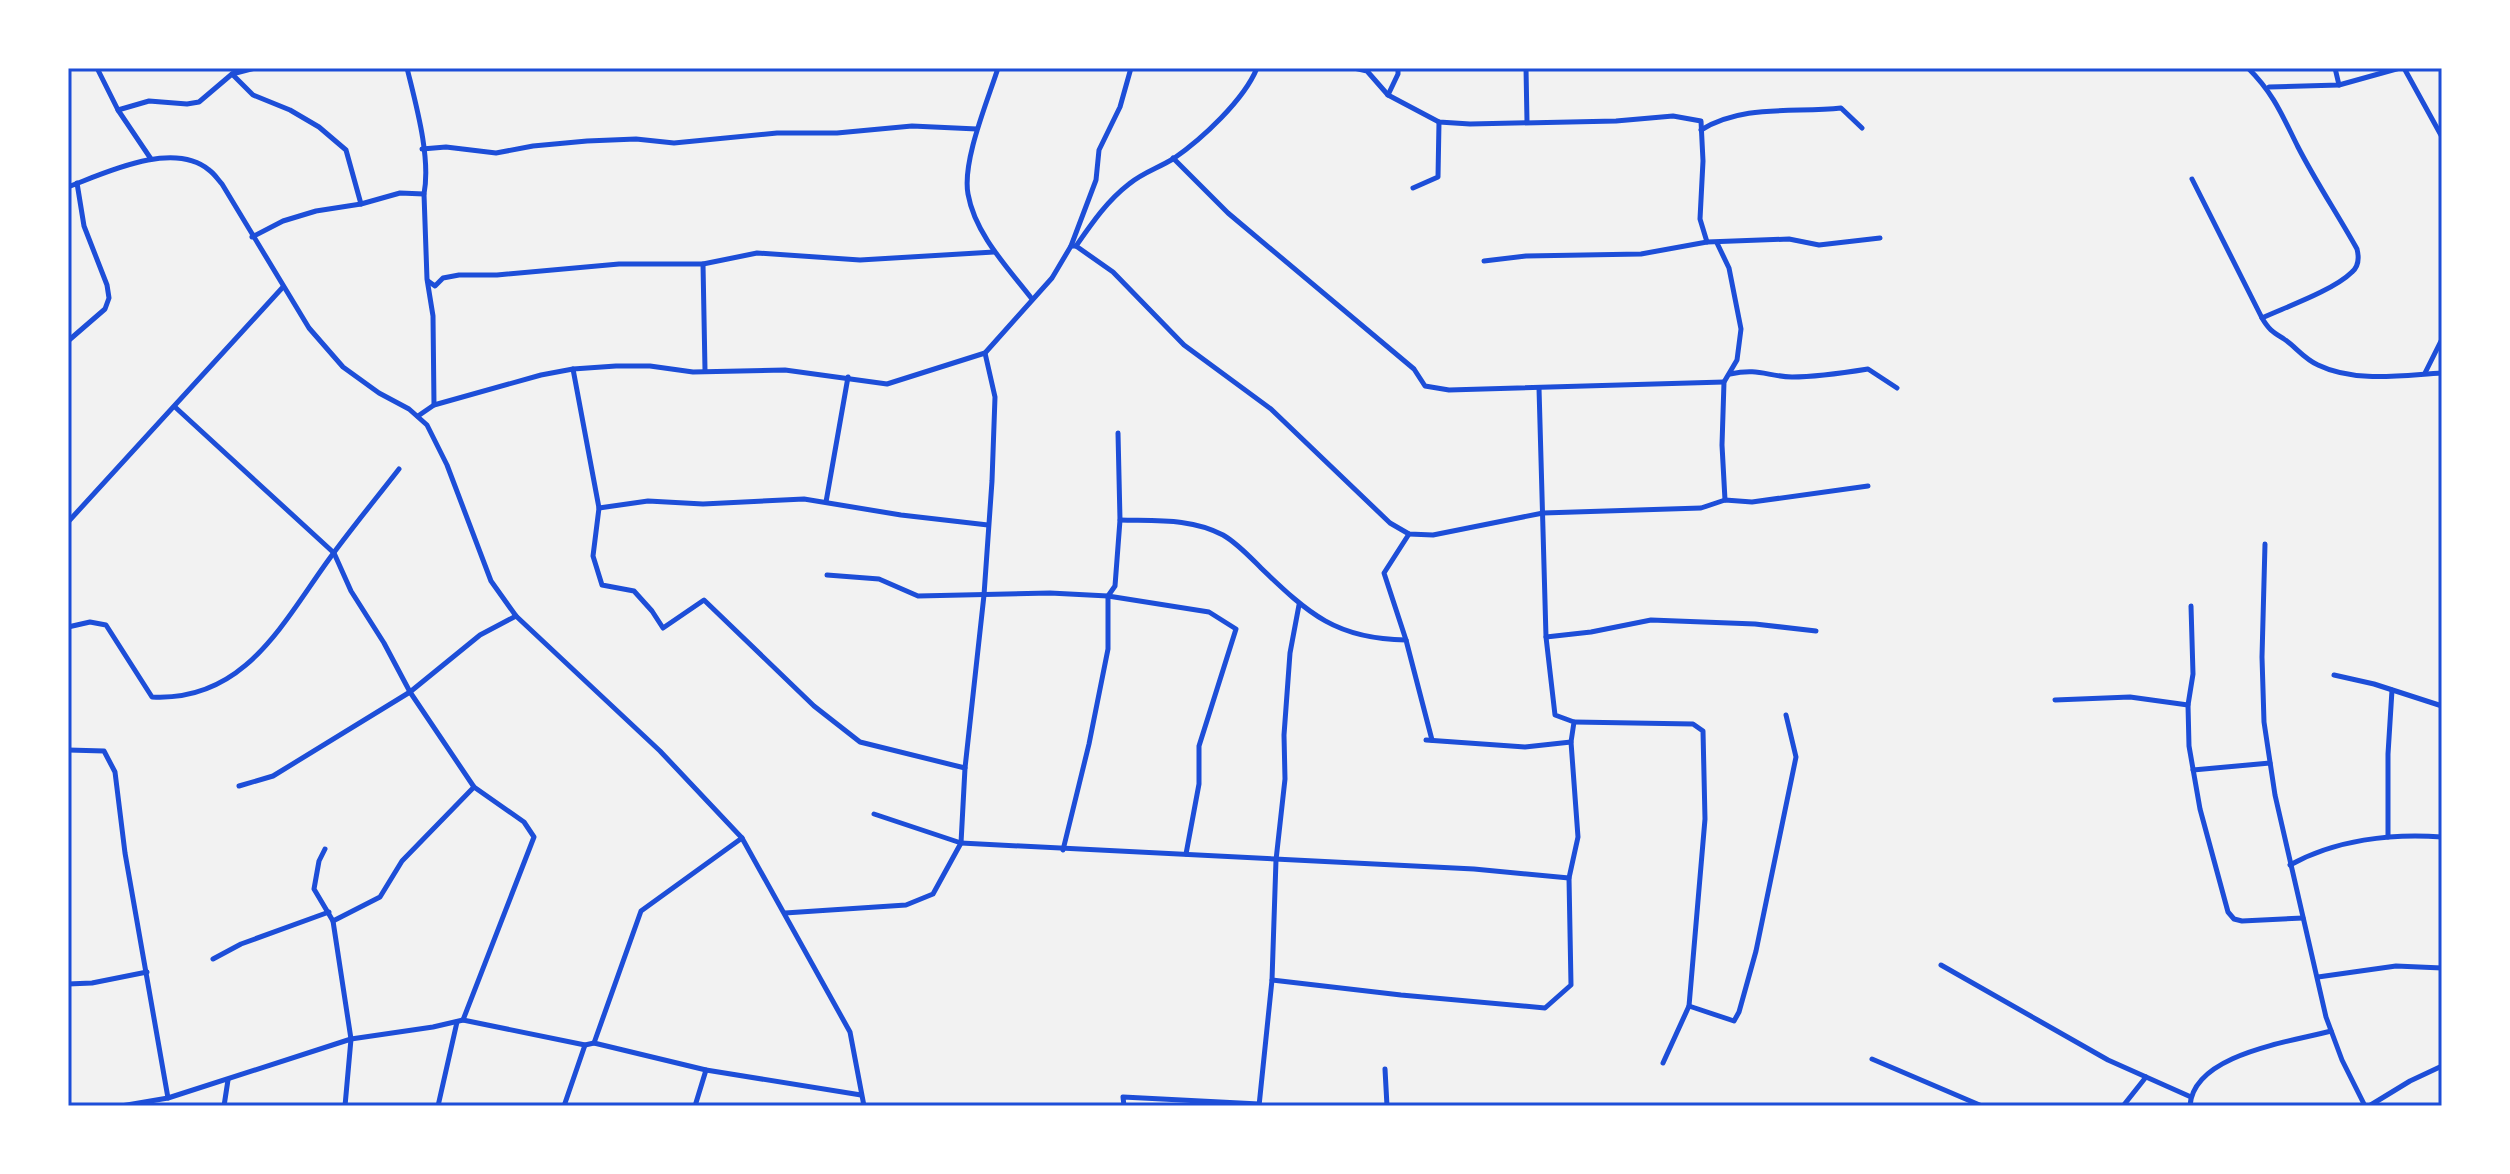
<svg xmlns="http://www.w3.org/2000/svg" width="2510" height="1174" viewBox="0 0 2510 1174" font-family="'Asap Condensed',sans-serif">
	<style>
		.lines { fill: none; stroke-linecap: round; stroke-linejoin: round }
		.minor { stroke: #1d4ed8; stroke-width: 5 }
		.neatline { fill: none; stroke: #1d4ed8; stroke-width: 3 }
	</style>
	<rect width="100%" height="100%" fill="#f2f2f2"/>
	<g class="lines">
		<g class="minor">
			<path d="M97,68L118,110L151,159"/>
			<path d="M407,68C416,105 431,157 424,194L427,279L433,316L434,405"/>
			<path d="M998,68C988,100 962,161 968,194C975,234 1008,268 1032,299"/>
			<path d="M1354,68L1367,71L1388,95L1439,122L1470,124L1616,121L1673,116L1701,121L1703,161L1700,219L1707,242"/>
			<path d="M1526,68L1527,122"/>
			<path d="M2335,68L2339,85"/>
			<path d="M2404,68L2442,137"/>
			<path d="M232,74L253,95L290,110L319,127L346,150L361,204"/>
			<path d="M2269,87L2339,85L2400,68"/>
			<path d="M1388,95L1398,74V68"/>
			<path d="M118,110L149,101L187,104L199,102L232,74L255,68"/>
			<path d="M1701,130C1743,104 1794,113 1841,108L1862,128"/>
			<path d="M422,149L446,147L496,153L533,146L587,141L636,139L674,143L777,133H837L912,126L977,129"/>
			<path d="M1173,158L1228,213L1414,369L1425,386L1449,390L1724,382"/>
			<path d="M2192,179L2262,318C2286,307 2334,290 2352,272C2359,266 2359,257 2357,249C2338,215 2316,182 2298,147C2282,115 2274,94 2248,68"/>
			<path d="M68,187C105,173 173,140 209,170C214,173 218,180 222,184L309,328L343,367L379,393L409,409L427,425L447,465L491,581L516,616L660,751L742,838L850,1032L864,1106"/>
			<path d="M1413,188L1438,177L1439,122"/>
			<path d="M252,237L283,221L316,211L361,204L400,193L424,194"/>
			<path d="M1717,243L1729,268L1741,329L1737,360L1724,382L1722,445L1725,500"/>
			<path d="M1071,246L1096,180L1099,150L1120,107L1131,68"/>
			<path d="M1076,246L1113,272L1184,345L1271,409L1390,523L1409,534L1433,535L1543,513L1701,508L1725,500L1752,502L1868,486"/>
			<path d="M1484,261L1526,256L1641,254L1707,242L1789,239L1819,245L1880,238"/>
			<path d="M703,264L705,370"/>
			<path d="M428,281L435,286L443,278L459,275H497L619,264H703L757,253L860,260L994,252"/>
			<path d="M2262,318C2269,330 2273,332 2284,339C2296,347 2304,359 2318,365C2355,383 2403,375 2442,373"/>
			<path d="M68,341L105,309L109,298L107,285L84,226L77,183"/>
			<path d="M573,369L599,508L593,556L602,585L634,591L652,611L663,628L704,600L814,706L860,742L965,768"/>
			<path d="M2425,373L2442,339"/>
			<path d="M1730,374C1759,368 1766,376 1792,377C1818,377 1843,373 1868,369L1897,388"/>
			<path d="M175,407L334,553L351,591L384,643L410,692L474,787L524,822L534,837L463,1020"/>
			<path d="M418,416L434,405L541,375L573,369L616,366H650L693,372L785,370L887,384L985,353L1052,278L1071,246H1076C1092,223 1107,201 1129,184C1142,173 1158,168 1173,159C1202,139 1244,100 1257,68"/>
			<path d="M826,502L848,377"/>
			<path d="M599,508L648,501L703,504L804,499L901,515L988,525"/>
			<path d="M1120,520C1156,521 1191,518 1223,535C1237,543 1250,557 1261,568C1309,614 1336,639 1406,640L1432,740"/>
			<path d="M68,522L283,287"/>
			<path d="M2265,544L2262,657L2264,722L2275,795L2326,1017L2342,1060L2365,1106"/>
			<path d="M827,575L879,579L918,596L1050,593L1108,596L1209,612L1236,629L1199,746V784L1186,854"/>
			<path d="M2191,606L2193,674L2188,705L2189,746L2200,809L2228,912L2234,919L2242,921L2303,918"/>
			<path d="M68,627L90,622L106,625L152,697C243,702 281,626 327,562C350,530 375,500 399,469"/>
			<path d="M1546,637L1591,632L1651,620L1755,624L1816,631"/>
			<path d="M1406,640L1384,573L1409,534"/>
			<path d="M2334,675L2374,684L2442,706"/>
			<path d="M2055,700L2130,697L2188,705"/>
			<path d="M1574,722L1693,724L1703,731L1705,819L1689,1006L1663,1063"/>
			<path d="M1426,740L1525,747L1571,742"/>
			<path d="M68,750L104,751L115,772L125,853L168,1098"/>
			<path d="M2193,770L2270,763"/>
			<path d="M239,786L273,776L410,692L480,635L516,616"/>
			<path d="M874,814L961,843L1474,869L1569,878"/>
			<path d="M2388,837V754L2392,690"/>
			<path d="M325,849L319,861L314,889L333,921L351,1039L345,1106"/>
			<path d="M1063,850L1089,744L1108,649V596L1115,586L1120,520L1118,433"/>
			<path d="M2290,865C2335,840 2391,833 2442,837"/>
			<path d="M785,913L906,905L933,894L961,843L965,768L984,595L992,481L995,397L985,353"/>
			<path d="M333,921L380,897L402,861L474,787"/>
			<path d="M213,959L241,944L329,912"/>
			<path d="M1941,965L2108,1060L2191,1097"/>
			<path d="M2318,977L2396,966L2442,968"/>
			<path d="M1272,980L1401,995L1545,1008L1571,985L1569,878L1578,837L1571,742L1574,722L1555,715L1546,637L1539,388"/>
			<path d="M68,984L92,983L147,972"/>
			<path d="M1689,1006L1734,1021L1739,1012L1756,951L1796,757L1786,715"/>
			<path d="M594,1043L641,911L742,838"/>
			<path d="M1872,1059L1982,1106"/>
			<path d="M1385,1069L1387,1106"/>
			<path d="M121,1106L168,1098L351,1039L433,1027L463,1020L585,1045L594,1043L706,1070L861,1095"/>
			<path d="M224,1106L228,1080"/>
			<path d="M438,1106L457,1022"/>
			<path d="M564,1106L585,1045"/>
			<path d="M695,1106L706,1070"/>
			<path d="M1124,1106L1123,1097L1259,1104"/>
			<path d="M1259,1106L1272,980L1276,860L1285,779L1284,735L1290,653L1299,605"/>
			<path d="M2123,1106L2146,1077"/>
			<path d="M2190,1106C2193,1054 2290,1042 2331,1031"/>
			<path d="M2369,1106L2410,1081L2442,1066"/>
		</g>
	</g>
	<rect width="2510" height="1174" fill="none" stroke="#ffffff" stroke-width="140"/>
	<rect x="70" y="70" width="2370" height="1034" class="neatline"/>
</svg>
